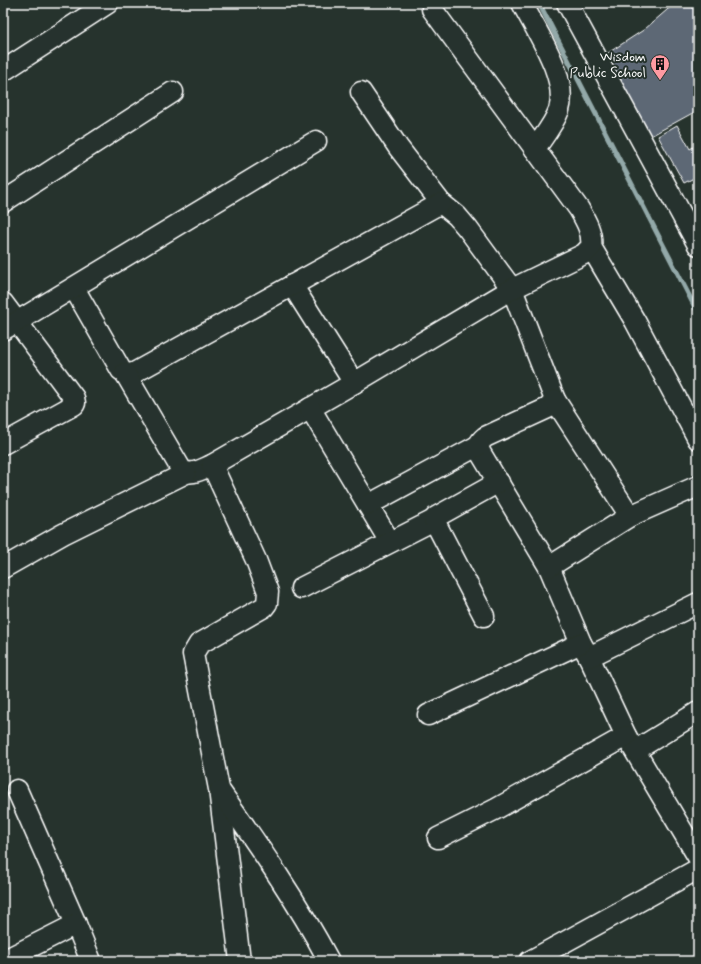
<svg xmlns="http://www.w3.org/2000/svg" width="701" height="964" viewBox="0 0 701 964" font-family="Mynerve,sans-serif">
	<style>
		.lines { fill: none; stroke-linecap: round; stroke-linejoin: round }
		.stream { stroke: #93a9a9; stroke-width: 5 }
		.building { fill: #5d6875; stroke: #fff }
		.minor-casing { stroke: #fff; stroke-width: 23 }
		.minor { stroke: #26332d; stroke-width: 20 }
		.labels { text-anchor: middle; stroke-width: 4; stroke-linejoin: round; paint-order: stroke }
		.poi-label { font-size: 14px; fill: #fff; stroke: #26332d; text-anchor: end }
	</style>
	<rect width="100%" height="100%" fill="#26332d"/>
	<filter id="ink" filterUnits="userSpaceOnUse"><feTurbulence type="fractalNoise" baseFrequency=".025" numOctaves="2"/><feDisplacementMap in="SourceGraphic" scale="8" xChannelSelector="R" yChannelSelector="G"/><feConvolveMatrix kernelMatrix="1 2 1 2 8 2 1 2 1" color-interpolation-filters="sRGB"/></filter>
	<g filter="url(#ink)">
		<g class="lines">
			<path class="stream" d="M539,3L698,313"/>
		</g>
		<g class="building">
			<path d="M675,3H698V110L647,138L608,53L645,29Z"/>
			<path d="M677,125L690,149L698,144V176L684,183L658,136Z"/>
		</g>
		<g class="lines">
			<g class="minor-casing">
				<g id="minor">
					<path d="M522,3C536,31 569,78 559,110C554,124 543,137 535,149"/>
					<path d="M567,3L698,245"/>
					<path d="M3,71L108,3"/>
					<path d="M361,92L398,147L441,203L457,216L468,229L512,289L555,400L548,408L485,437C479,442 478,445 480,452L549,567L581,643L589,657L626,736L698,857"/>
					<path d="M3,202L173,92"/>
					<path d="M591,247L635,321L698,439"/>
					<path d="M292,285L354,383"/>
					<path d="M74,288L121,370L125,373L132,374L441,203"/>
					<path d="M3,303L74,398L75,403L74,405L3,444"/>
					<path d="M3,330L316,141"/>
					<path d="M125,373L181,469C190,477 202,469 212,465L354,383L512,289L584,254L591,247C593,233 586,221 579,209L432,9"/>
					<path d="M555,400L630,516"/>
					<path d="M310,408L390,542"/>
					<path d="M212,465L256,560L268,592L267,603L264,607L199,644L193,654L219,789L240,961"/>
					<path d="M368,505L479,445"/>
					<path d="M549,567L630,516L698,486"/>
					<path d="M3,568L63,534L186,473"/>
					<path d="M301,588L434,520"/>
					<path d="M484,616L434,520L436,517L499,482"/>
					<path d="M589,657L698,603"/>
					<path d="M428,715L581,643"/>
					<path d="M636,750L698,712"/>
					<path d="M17,790L76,924"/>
					<path d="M220,791C259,846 297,901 329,961"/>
					<path d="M438,838L496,809L626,736"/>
					<path d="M3,961L76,924L91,961"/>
					<path d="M530,961L698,869"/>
				</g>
			</g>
			<use href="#minor" class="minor"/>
		</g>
	</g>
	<defs>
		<g id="building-pin" transform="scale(1)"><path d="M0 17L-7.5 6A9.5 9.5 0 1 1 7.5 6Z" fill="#ff9aa2" stroke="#26332d"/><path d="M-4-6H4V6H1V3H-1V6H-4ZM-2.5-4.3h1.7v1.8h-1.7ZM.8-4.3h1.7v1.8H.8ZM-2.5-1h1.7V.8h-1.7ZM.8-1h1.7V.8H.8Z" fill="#111"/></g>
	</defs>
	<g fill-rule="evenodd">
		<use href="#building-pin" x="660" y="64"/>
	</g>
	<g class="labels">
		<g class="poi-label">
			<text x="646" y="61">Wisdom<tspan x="646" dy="16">Public School</tspan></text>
		</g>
	</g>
	<rect width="701" height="964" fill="none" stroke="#26332d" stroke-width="16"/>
	<rect x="8" y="8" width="685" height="948" fill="none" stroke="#fff" stroke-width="1.5" filter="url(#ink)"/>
</svg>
